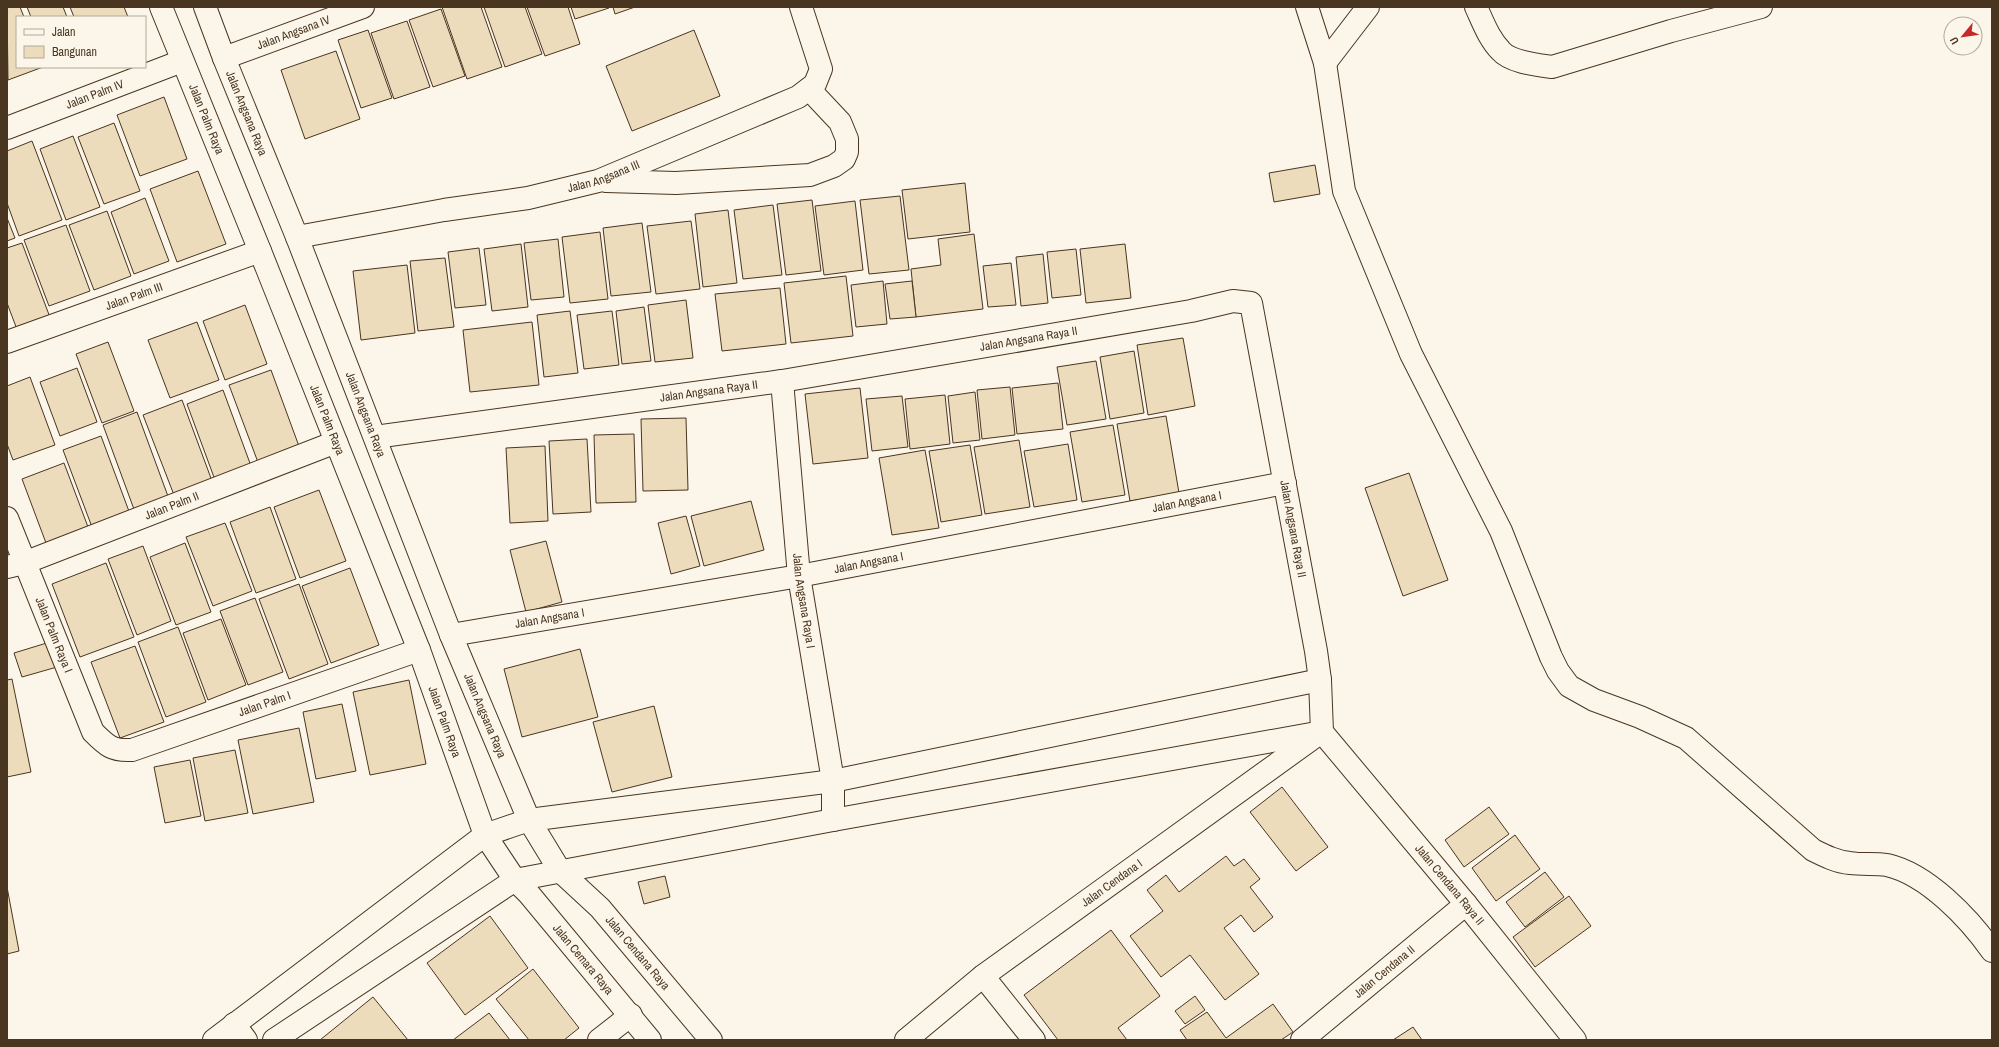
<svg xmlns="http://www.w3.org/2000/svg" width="1999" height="1047" viewBox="0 0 1999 1047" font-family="'Archivo Narrow',sans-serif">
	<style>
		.building { fill: #ecdcbc; stroke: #4a3520 }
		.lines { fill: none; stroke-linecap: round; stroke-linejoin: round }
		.street-casing { stroke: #4a3520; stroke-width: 24 }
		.street { stroke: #fbf6e9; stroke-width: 22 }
		.labels { text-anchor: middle; stroke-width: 3; stroke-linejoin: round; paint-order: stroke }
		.street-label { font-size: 12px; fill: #4a3520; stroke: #fbf6e9 }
	</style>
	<rect width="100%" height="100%" fill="#fbf6e9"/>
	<g class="building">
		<path d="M7,7H20L24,17H17V67H43L8,80Z"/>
		<path d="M27,7H63L67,17H31Z"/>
		<path d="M70,7H124L128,17H74Z"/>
		<path d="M442,7H481L502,67L467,79Z"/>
		<path d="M484,7H525L542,54L505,67Z"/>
		<path d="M527,7H568L580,44L545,56Z"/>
		<path d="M571,7H609V8L575,19Z"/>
		<path d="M613,7H635L615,14Z"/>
		<path d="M441,9L465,76L433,87L409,20Z"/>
		<path d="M407,21L430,87L394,99L371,33Z"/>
		<path d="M368,30L392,98L361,108L338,40Z"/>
		<path d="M694,30L720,96L632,131L606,66Z"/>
		<path d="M336,51L360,119L305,139L281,70Z"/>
		<path d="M164,97L187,159L140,176L117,115Z"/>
		<path d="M114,123L140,191L104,204L78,137Z"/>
		<path d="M73,136L100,207L66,220L40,149Z"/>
		<path d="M32,141L62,220L19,236L7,203V151Z"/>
		<path d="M1315,165L1320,194L1274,202L1269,173Z"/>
		<path d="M198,171L226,244L177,262L150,189Z"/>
		<path d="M965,183L970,232L908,239L902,190Z"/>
		<path d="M900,196L909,270L869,274L860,200Z"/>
		<path d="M145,198L169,261L134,274L111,212Z"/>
		<path d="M812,200L821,271L786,275L777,204Z"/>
		<path d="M855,201L863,270L824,275L815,206Z"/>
		<path d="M773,205L782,275L743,279L734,210Z"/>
		<path d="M728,210L737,283L703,287L695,214Z"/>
		<path d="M107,211L131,276L94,290L69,225Z"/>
		<path d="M7,218L15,238L7,241Z"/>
		<path d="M691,221L700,289L656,294L647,226Z"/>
		<path d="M642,223L651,292L611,296L603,228Z"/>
		<path d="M66,225L90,291L49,306L24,240Z"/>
		<path d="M600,232L608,299L570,303L562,237Z"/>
		<path d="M974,234L983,309L916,317L911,269L941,265L938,239Z"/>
		<path d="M558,239L564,297L531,300L524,243Z"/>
		<path d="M22,243L51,320L18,332L7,303V248Z"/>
		<path d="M521,244L528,307L492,311L484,249Z"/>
		<path d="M1125,244L1131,298L1086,303L1080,249Z"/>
		<path d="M479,248L486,305L455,308L448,252Z"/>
		<path d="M1076,249L1081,295L1052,298L1047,252Z"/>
		<path d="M1043,254L1048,303L1021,306L1016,257Z"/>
		<path d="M445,258L454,327L418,331L410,261Z"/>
		<path d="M1011,263L1016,305L988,307L983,266Z"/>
		<path d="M407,265L415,333L361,340L353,271Z"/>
		<path d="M846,276L853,336L791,343L784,283Z"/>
		<path d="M883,281L887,324L856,327L851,285Z"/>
		<path d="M912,281L916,317L890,319L885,284Z"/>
		<path d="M780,288L786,344L722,351L715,294Z"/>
		<path d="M686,300L693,358L655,362L648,305Z"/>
		<path d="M245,305L267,364L225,380L203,321Z"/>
		<path d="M644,307L651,361L622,364L616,311Z"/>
		<path d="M570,311L578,373L544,377L537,315Z"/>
		<path d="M612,311L619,365L584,369L577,315Z"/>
		<path d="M197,322L219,380L170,398L148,340Z"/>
		<path d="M532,322L539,385L470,392L463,330Z"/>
		<path d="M1183,338L1195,406L1148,415L1137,345Z"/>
		<path d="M108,342L134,411L102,423L76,354Z"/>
		<path d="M1134,351L1144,413L1110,419L1100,357Z"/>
		<path d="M1096,361L1106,419L1067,425L1057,367Z"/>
		<path d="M77,368L97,422L60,436L40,382Z"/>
		<path d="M271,370L300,449L259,465L229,385Z"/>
		<path d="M30,377L55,445L13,460L7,444V386Z"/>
		<path d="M1058,383L1063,429L1017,434L1012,388Z"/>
		<path d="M1010,387L1015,435L982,439L977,390Z"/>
		<path d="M860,388L868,458L813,464L805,394Z"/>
		<path d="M223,390L251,466L215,480L187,404Z"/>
		<path d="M975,392L980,440L953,443L948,396Z"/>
		<path d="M945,395L950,444L910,449L905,399Z"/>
		<path d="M902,396L908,447L872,451L866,399Z"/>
		<path d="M182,400L212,481L174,495L143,415Z"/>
		<path d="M137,412L169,499L135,512L103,425Z"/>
		<path d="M1166,416L1179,493L1130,501L1117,424Z"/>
		<path d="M686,418L688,490L643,491L641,419Z"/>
		<path d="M1113,425L1125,495L1082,502L1070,432Z"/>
		<path d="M634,434L636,502L596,503L594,435Z"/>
		<path d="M101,436L130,514L92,527L63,450Z"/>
		<path d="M587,439L591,512L553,514L549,441Z"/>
		<path d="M1019,440L1030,507L985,514L974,447Z"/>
		<path d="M1068,444L1077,500L1034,507L1024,451Z"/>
		<path d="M970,445L982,515L941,522L929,451Z"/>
		<path d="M545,446L548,521L510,523L506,448Z"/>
		<path d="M925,450L939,528L892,535L879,458Z"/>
		<path d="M64,463L88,527L46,543L22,479Z"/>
		<path d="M1409,473L1448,580L1403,596L1365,488Z"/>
		<path d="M319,490L346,561L300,578L274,507Z"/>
		<path d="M751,501L764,550L704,566L691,516Z"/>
		<path d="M270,507L296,579L256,593L230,522Z"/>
		<path d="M686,516L700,566L671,574L658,523Z"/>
		<path d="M225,523L252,591L213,606L186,537Z"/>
		<path d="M546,541L562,602L526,612L510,550Z"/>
		<path d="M185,543L211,612L176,625L150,557Z"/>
		<path d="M143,546L171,621L137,635L108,559Z"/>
		<path d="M106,563L134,637L80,657L52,584Z"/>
		<path d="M350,568L379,645L331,663L302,586Z"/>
		<path d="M299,584L328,664L289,679L259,599Z"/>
		<path d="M255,598L283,672L248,685L220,611Z"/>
		<path d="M221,619L246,685L208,700L183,633Z"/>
		<path d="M178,627L206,702L166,717L138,642Z"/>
		<path d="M50,642L57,667L22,677L14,653Z"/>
		<path d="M135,646L164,722L120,738L91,662Z"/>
		<path d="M580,649L598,717L522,737L504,669Z"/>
		<path d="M12,679L31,772L7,777V680Z"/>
		<path d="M409,680L426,764L370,775L353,692Z"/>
		<path d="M342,704L356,771L316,779L303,712Z"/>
		<path d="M654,706L672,777L612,792L593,722Z"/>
		<path d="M299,728L314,802L253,814L238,740Z"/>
		<path d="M235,750L248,813L205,821L193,758Z"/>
		<path d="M190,760L201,816L165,823L154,767Z"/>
		<path d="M1282,787L1328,847L1296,871L1250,812Z"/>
		<path d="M1489,807L1509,834L1464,867L1445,840Z"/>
		<path d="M1515,835L1540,869L1496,901L1472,868Z"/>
		<path d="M1226,856L1234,866L1244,859L1260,879L1250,887L1273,917L1254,932L1241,915L1224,928L1259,974L1225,1000L1190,955L1161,977L1130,936L1163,911L1147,890L1166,875L1179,892Z"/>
		<path d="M1545,872L1564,897L1525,927L1506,902Z"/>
		<path d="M665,876L670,897L644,904L638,882Z"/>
		<path d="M7,887L19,951L7,954Z"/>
		<path d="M1569,896L1591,926L1535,967L1513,937Z"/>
		<path d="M490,916L528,968L465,1015L427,963Z"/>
		<path d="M1111,930L1160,996L1118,1028L1127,1040H1058L1024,995Z"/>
		<path d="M533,969L579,1028L564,1040H529L496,999Z"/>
		<path d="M1195,996L1205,1010L1185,1024L1175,1011Z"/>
		<path d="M373,997L408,1040H320Z"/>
		<path d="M1273,1004L1293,1032L1281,1040H1187L1180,1030L1207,1012L1226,1038Z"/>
		<path d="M489,1013L510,1040H453Z"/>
		<path d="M1413,1027L1422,1040H1393Z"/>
	</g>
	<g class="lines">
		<g class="street-casing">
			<g id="street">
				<path id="s1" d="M161,7L260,251L419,650L485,835L515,880L529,894L650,1040"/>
				<path id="s2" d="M205,7L224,58L297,237L451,635L529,820L560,871L600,908L711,1040"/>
				<path d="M1307,7L1325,63L1344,191L1411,354L1501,531L1551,657L1558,671L1569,686L1594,700L1640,717L1686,738L1813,850C1825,856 1837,862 1850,863C1862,865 1875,863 1887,865C1927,874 1969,918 1992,951"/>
				<path d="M1476,7C1483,22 1489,39 1501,51C1510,62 1538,65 1552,67L1671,31L1761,7"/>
				<path id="s3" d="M224,58L363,7"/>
				<path d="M1325,63L1368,7"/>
				<path id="s4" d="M7,128L182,61"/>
				<path d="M606,181L676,183L810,175L834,166L844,159L847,152V139L840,122L809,89"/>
				<path id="s5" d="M297,237L444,210L528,198L598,181L798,97L815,84L821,69L801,7"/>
				<path id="s6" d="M7,342L260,251"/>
				<path id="s7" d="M782,381L799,576L833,781V820"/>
				<path id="s8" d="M375,437L782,381L1191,311L1233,301L1251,303L1316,651L1320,680L1322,732"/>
				<path id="s9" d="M7,518L93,732C107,746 112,751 132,750L419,650"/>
				<path id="s10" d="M7,567L24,563L336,442"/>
				<path id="s11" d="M451,635L799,576L1285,483"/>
				<path id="s12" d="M1322,732L1466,904L1575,1040"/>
				<path d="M983,976L1034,1040"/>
				<path d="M234,1024L246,1040"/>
				<path d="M214,1040L485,835L529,820L833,781L1320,680"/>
				<path d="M274,1040L515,880L833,820L1322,732"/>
				<path d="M599,1040L631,1015"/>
				<path id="s13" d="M906,1040L983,976L1317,735"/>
				<path id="s14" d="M1302,1040L1466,904"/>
			</g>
		</g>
		<use href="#street" class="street"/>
	</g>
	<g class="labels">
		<g class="street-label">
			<text dy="4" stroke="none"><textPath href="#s3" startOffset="74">Jalan Angsana IV</textPath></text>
			<text dy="4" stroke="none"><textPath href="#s4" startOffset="94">Jalan Palm IV</textPath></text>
			<text dy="4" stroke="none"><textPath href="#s2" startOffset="114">Jalan Angsana Raya</textPath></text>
			<text dy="4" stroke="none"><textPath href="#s1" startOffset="121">Jalan Palm Raya</textPath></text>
			<text dy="4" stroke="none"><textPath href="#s5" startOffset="313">Jalan Angsana III</textPath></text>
			<text dy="4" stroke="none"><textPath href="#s6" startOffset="135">Jalan Palm III</textPath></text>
			<text dy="4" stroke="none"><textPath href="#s8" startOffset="661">Jalan Angsana Raya II</textPath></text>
			<text dy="4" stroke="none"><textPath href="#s8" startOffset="337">Jalan Angsana Raya II</textPath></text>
			<text dy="4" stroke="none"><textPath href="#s2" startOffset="438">Jalan Angsana Raya</textPath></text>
			<text dy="4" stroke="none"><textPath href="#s1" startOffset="445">Jalan Palm Raya</textPath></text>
			<text dy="4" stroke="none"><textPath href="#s11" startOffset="748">Jalan Angsana I</textPath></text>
			<text dy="4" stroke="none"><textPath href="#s10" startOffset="176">Jalan Palm II</textPath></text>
			<text dy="4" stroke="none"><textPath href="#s8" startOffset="1117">Jalan Angsana Raya II</textPath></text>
			<text dy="4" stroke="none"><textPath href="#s11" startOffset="424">Jalan Angsana I</textPath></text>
			<text dy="4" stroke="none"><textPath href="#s7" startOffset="221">Jalan Angsana Raya I</textPath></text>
			<text dy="4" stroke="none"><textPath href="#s11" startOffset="100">Jalan Angsana I</textPath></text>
			<text dy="4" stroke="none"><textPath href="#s9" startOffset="126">Jalan Palm Raya I</textPath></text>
			<text dy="4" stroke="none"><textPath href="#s9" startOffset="416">Jalan Palm I</textPath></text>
			<text dy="4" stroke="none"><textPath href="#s2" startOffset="762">Jalan Angsana Raya</textPath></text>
			<text dy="4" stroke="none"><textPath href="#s1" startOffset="769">Jalan Palm Raya</textPath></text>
			<text dy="4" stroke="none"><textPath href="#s13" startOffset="259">Jalan Cendana I</textPath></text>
			<text dy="4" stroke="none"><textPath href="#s12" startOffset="199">Jalan Cendana Raya II</textPath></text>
			<text dy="4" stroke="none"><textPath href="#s2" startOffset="1048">Jalan Cendana Raya</textPath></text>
			<text dy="4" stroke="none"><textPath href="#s1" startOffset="1048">Jalan Cemara Raya</textPath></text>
			<text dy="4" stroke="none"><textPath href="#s14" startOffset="107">Jalan Cendana II</textPath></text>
		</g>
	</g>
	<rect width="1999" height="1047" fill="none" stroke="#4a3520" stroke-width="16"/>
	<rect x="16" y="16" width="130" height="52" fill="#fbf6e9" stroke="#b4a999"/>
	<rect x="24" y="29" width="20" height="6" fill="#fbf6e9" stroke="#b4a999"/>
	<text x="52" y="36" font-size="12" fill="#4a3520">Jalan</text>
	<rect x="24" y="46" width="20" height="12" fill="#ecdcbc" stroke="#b4a999"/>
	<text x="52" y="56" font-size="12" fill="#4a3520">Bangunan</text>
	<g transform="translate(1963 36) rotate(241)"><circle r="19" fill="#fbf6e9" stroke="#b4a999"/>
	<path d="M0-3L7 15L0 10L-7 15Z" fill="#c62828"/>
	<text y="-6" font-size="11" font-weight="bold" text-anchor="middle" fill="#4a3520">U</text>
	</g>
</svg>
